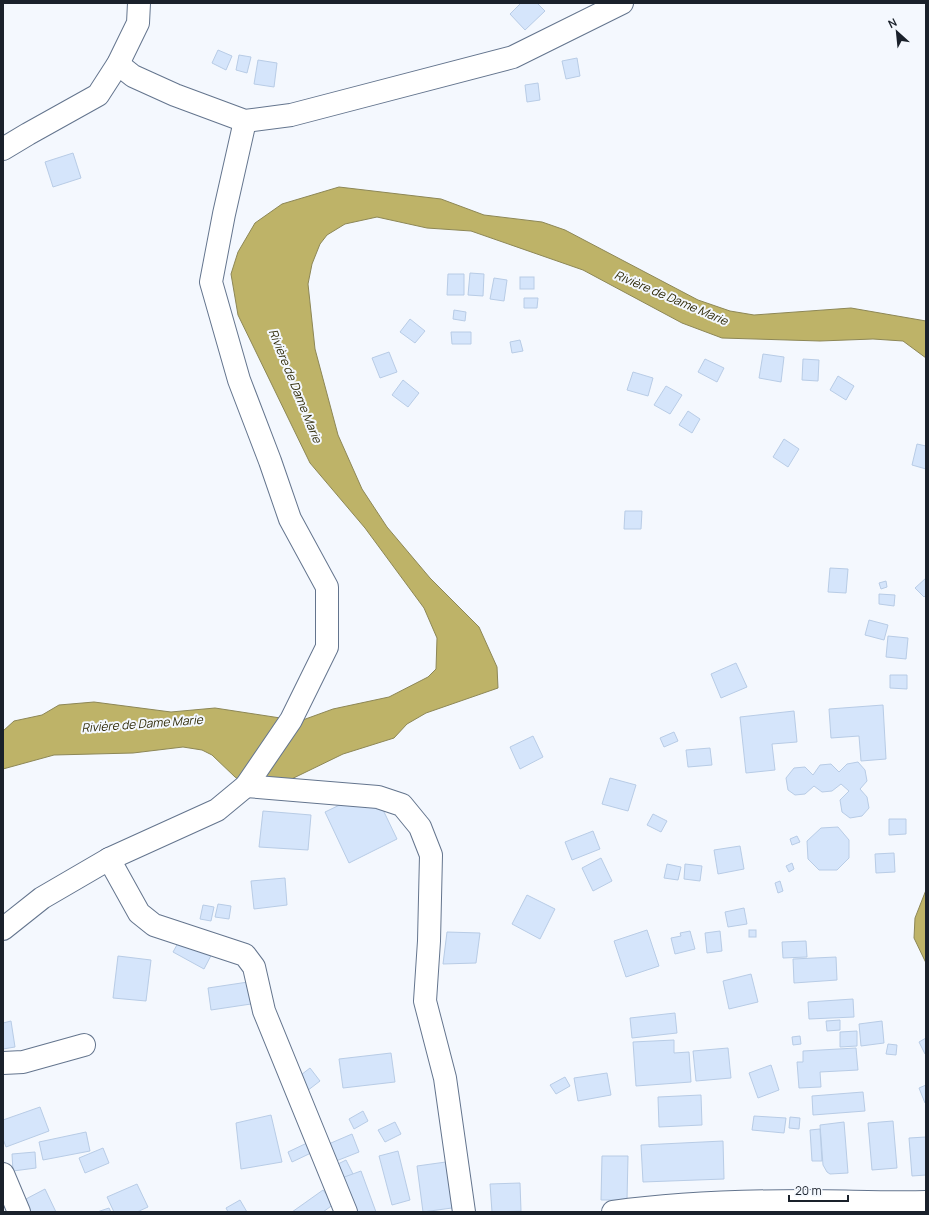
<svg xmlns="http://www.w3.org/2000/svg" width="929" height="1215" viewBox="0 0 929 1215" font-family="Manrope,sans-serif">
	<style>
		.water { fill: #beb368; stroke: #8d8756 }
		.building { fill: #d5e5fb; stroke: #b8cce6 }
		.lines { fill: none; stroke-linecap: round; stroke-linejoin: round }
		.minor-casing { stroke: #64758e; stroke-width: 24 }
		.tertiary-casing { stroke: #64758e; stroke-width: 24 }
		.minor { stroke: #fff; stroke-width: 22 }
		.tertiary { stroke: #fff; stroke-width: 22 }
		.labels { text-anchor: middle; stroke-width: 4; stroke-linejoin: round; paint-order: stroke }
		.water-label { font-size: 12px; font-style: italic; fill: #312c0a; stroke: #f4f8fe }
	</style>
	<rect width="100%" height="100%" fill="#f4f8fe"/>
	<g class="water">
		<path d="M339,187L441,199L484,215L542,222L565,230L698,300L730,311L754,315L851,308L926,321V358L903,341L873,339L820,341L722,338L682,323L583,270L471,231L427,228L377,217L345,224L327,235L320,244L312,264L308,284L315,349L338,435L362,489L387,527L430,578L479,627L497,667L498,688L426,713L407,724L394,738L343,754L273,788L253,789L235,777L212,755L202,750L183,747L133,753L54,755L3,769V731L14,721L42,715L59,705L94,702L171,712L215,708L300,721L333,709L389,697L428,677L436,669L437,638L424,608L365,528L310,463L238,315L231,274L238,252L255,223L282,204Z"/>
		<path d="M926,890V963L914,938L915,918Z"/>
	</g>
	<g class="building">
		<path d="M521,3H537L545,11L525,30L510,14Z"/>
		<path d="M218,50L232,56L226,70L212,63Z"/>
		<path d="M239,55L251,57L247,73L236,70Z"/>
		<path d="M577,58L580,76L566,79L562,61Z"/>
		<path d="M258,60L277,63L274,87L254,84Z"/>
		<path d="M538,83L540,100L527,102L525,85Z"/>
		<path d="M73,153L81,178L53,187L45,162Z"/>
		<path d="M470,273L484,274L483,296L468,295Z"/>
		<path d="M448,274H464V295H447Z"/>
		<rect x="520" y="277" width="14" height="12"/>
		<path d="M494,278L507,280L504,301L490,299Z"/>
		<path d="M524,298H538L537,308H524Z"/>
		<path d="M454,310L466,312L465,321L453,319Z"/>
		<path d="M410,319L425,331L415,343L400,332Z"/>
		<path d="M451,332H471V344H452Z"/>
		<path d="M520,340L523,351L512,353L510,342Z"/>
		<path d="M389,352L397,372L380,378L372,358Z"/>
		<path d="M763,354L784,357L781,382L759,378Z"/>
		<path d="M705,359L724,368L717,382L698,372Z"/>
		<path d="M803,359L819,360L818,381L802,380Z"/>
		<path d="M633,372L653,378L648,396L627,390Z"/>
		<path d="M838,376L854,386L846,400L830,390Z"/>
		<path d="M403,380L419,393L408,407L392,395Z"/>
		<path d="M666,386L682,395L670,414L654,405Z"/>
		<path d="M688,411L700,419L692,433L679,425Z"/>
		<path d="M784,439L799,449L788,467L773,457Z"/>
		<path d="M917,444L926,446V469L912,465Z"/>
		<path d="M625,511H642L641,529H624Z"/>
		<path d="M830,568L848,569L846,593L828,592Z"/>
		<path d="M926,578V595L924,597L915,588Z"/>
		<path d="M886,581L887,587L881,589L879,583Z"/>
		<path d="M879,594L895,595L894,606L879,604Z"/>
		<path d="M869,620L888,625L884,640L865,635Z"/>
		<path d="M888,636L908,638L906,659L886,657Z"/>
		<path d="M736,663L747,687L721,698L711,674Z"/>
		<path d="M890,675H907V689L890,688Z"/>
		<path d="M883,705L886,759L861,761L859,736L831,738L829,709Z"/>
		<path d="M794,711L797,742L772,744L775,770L746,773L740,717Z"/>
		<path d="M674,732L678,741L664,747L660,738Z"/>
		<path d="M533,736L543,757L520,769L510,747Z"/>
		<path d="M710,748L712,765L688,767L686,750Z"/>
		<path d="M858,762L865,770L867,781L860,789L867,797L869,808L862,816L850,818L842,812L840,800L849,791L841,784L832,791L822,792L814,786L805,794L795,795L788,790L786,778L794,768L805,767L813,775L820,765L831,764L839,772L847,764Z"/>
		<path d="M610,778L636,785L628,811L602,804Z"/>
		<path d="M373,789L397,839L349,863L325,812Z"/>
		<path d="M263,811L311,815L308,850L259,847Z"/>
		<path d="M653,814L667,821L661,832L647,825Z"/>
		<path d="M889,819H906V834L889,835Z"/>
		<path d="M838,827L849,840V858L837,870H819L808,859L807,841L821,828Z"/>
		<path d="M593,831L600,849L572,860L565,842Z"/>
		<path d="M797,836L800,842L792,845L790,839Z"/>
		<path d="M740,846L744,869L718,874L714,850Z"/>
		<path d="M894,853L895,872L876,873L875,854Z"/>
		<path d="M601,858L612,881L593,891L582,868Z"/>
		<path d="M792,863L794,869L789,872L786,866Z"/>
		<path d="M667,864L681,867L678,880L664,878Z"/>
		<path d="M685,864L702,866L700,881L684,879Z"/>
		<path d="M285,878L287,905L254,909L251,881Z"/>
		<path d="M780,881L783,891L778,893L775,883Z"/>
		<path d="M527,895L555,909L540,939L512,924Z"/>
		<path d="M218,904L231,906L229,919L215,917Z"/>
		<path d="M203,905L214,907L211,921L200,919Z"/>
		<path d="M744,908L747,924L728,927L725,912Z"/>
		<path d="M187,927L217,944L204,969L173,952Z"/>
		<path d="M647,930L659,966L626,977L614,941Z"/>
		<rect x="749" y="930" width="7" height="7"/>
		<path d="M690,931L695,949L675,954L671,938L681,936L680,933Z"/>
		<path d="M720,931L722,951L707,953L705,933Z"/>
		<path d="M447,932L480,933L476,963L443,964Z"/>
		<path d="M806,941L807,957L783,958L782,942Z"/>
		<path d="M118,956L151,960L146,1001L113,998Z"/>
		<path d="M836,957L837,980L794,983L793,959Z"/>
		<path d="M751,974L758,1002L729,1009L723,981Z"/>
		<path d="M248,982L251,1004L211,1010L208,988Z"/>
		<path d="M853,999L854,1017L809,1019L808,1002Z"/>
		<path d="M675,1013L677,1033L632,1038L630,1018Z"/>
		<path d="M840,1020V1030L827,1031L826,1021Z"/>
		<path d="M11,1021L15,1047L3,1049V1023Z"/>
		<path d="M882,1021L884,1043L861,1046L859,1024Z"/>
		<path d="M857,1031V1046L840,1047V1032Z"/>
		<path d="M800,1036L801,1044L793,1045L792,1037Z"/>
		<path d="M926,1038V1054H925L919,1042Z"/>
		<path d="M674,1040V1053L689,1052L691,1082L636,1086L633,1042Z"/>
		<path d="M888,1044L897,1045L896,1055L886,1054Z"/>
		<path d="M728,1048L731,1078L696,1081L693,1051Z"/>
		<path d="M856,1048L858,1070L820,1072L821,1087L799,1088L797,1062H803V1051Z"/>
		<path d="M391,1053L395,1082L343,1088L339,1059Z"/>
		<path d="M771,1065L779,1090L758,1098L749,1073Z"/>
		<path d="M310,1068L320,1081L307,1091L297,1078Z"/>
		<path d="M607,1073L611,1095L578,1101L574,1078Z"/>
		<path d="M565,1077L570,1086L556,1094L550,1085Z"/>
		<path d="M926,1085V1103H925L919,1088Z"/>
		<path d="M863,1092L865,1111L813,1115L812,1096Z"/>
		<path d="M701,1095L702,1125L659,1127L658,1097Z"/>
		<path d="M40,1107L49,1131L6,1147L3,1139V1120Z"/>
		<path d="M363,1111L368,1121L354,1129L349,1119Z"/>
		<path d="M271,1115L282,1162L241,1169L236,1123Z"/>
		<path d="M754,1116L786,1118L784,1133L752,1130Z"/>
		<path d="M790,1117L800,1118L799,1129L789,1128Z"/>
		<path d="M893,1121L897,1168L872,1170L868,1123Z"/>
		<path d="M395,1122L401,1134L385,1142L378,1130Z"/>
		<path d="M844,1122L848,1173L830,1174L827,1172L823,1165L820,1125Z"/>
		<path d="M820,1129L822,1161H812L810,1130Z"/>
		<path d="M86,1132L90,1151L43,1160L39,1142Z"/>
		<path d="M352,1134L359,1152L331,1163L324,1146Z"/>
		<path d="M926,1137V1175L912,1176L909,1138Z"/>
		<path d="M723,1141L724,1179L643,1182L641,1145Z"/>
		<path d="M307,1143L311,1153L292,1162L288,1152Z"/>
		<path d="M103,1148L109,1163L85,1173L79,1158Z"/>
		<path d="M398,1151L410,1200L392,1205L379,1156Z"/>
		<path d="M35,1152L36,1168L13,1171L12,1154Z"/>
		<path d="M602,1156H628L627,1200H601Z"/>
		<path d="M346,1160L354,1176L342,1182L334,1166Z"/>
		<path d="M453,1161L459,1207L423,1212L417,1166Z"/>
		<path d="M361,1171L376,1212H347L336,1180Z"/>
		<path d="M520,1183L521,1211L492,1212L490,1184Z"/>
		<path d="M137,1184L148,1207L137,1212H114L107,1197Z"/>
		<path d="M45,1189L56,1212H30L24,1200Z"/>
		<path d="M323,1190L334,1204L323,1212H292Z"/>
		<path d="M240,1200L247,1212H228L226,1208Z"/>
		<path d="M109,1208L111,1212H97Z"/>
	</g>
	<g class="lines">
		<g class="minor-casing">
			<g id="minor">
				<path d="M118,64L133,76L175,95L245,121L291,115L513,57L622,3"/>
				<path d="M246,786L378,797L402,805L420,827L431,855L429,941L425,1001L445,1078L464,1212"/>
				<path d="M109,859L139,913L154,925L245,955L254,967L264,1011L346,1212"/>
				<path d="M3,929L42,898L109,859L217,810L246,786L291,720L327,647V587L290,519L270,461L239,380L211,282L224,214L245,121"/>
				<path d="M3,1063L23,1062L84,1045"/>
			</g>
		</g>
		<g class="tertiary-casing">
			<g id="tertiary">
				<path d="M3,149L28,134L98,95L118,64L138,23L139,3"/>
				<path d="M3,1174L19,1212"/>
				<path d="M613,1212C676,1203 740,1201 804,1201C845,1201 885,1203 926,1202"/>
			</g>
		</g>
		<use href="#minor" class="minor"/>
		<use href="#tertiary" class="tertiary"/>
	</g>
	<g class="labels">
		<g class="water-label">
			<text transform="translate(671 298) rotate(23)" y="4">Rivière de Dame Marie</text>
			<text transform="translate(295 386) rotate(68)" y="4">Rivière de Dame Marie</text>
			<text transform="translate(142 724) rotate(-4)" y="4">Rivière de Dame Marie</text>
		</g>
	</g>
	<rect width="929" height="1215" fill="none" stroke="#1a212b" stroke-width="8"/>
	<g transform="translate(897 32) rotate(333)" stroke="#f4f8fe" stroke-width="3" paint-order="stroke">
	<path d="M0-3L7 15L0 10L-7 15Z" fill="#1a212b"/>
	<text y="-6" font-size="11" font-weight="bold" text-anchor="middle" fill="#1a212b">N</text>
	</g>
	<path d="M789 1195v6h59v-6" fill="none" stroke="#1a212b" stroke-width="2"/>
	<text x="795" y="1195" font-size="12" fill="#1a212b" stroke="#f4f8fe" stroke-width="3" paint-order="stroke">20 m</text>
</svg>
